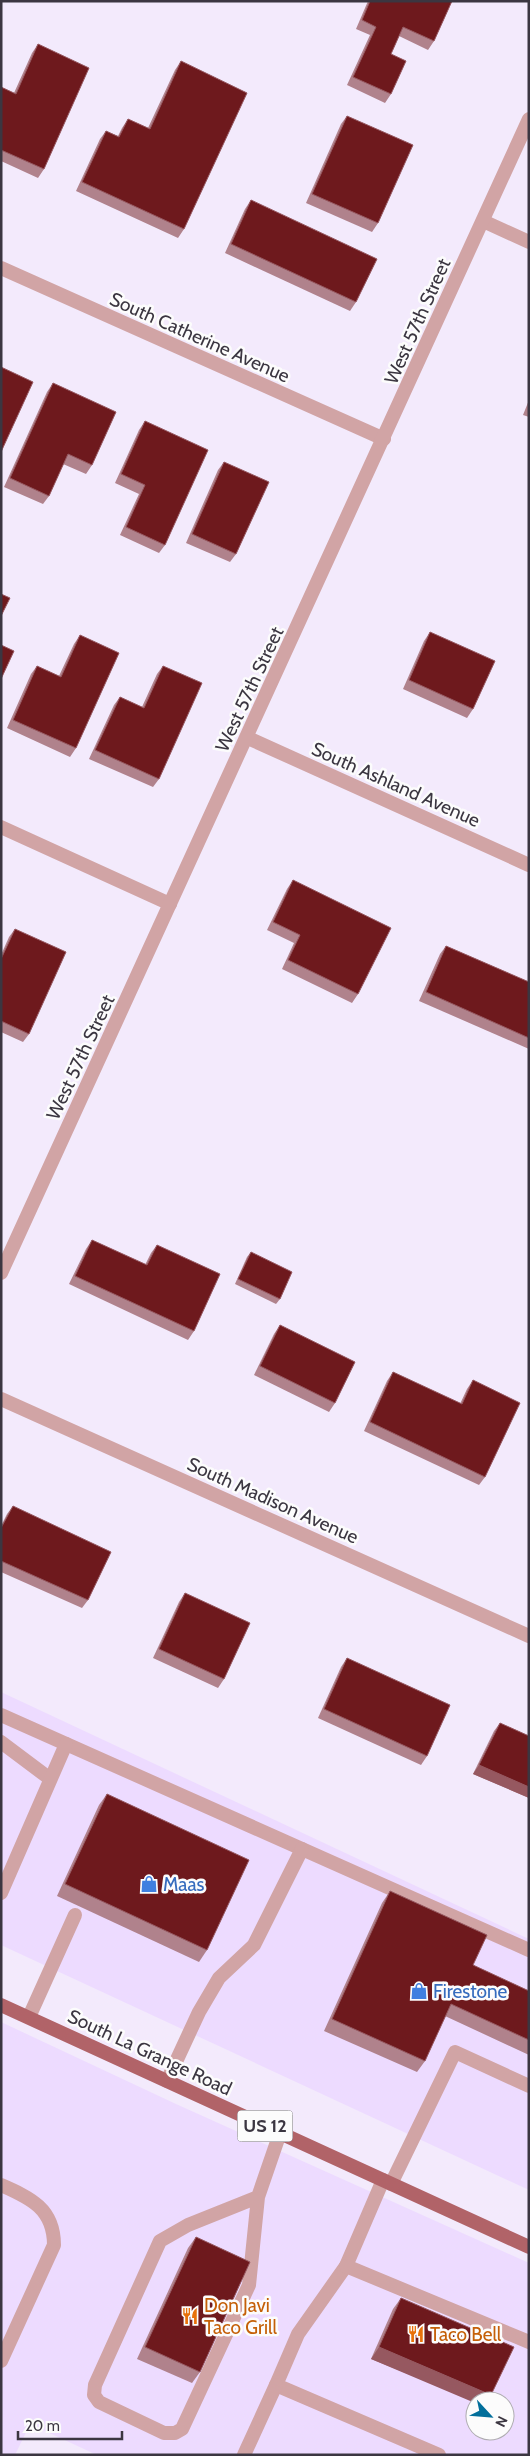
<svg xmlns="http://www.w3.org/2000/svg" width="530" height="2456" viewBox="0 0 530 2456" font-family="Cabin,sans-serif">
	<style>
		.built { fill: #eddbff; fill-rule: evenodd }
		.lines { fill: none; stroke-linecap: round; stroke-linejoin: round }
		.service { stroke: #d1a4a5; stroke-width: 14 }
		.minor { stroke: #d1a4a5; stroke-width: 14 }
		.primary { stroke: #b16368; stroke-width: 14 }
		.wall { fill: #b0828c }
		.shaded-wall { fill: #965860 }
		.building { fill: #6e191d; stroke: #965860 }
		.labels { text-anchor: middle; stroke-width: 5; stroke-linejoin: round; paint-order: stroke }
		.shield { fill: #fcfcfc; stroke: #757179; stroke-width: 1 }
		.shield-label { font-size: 18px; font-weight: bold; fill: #3b3641 }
		.street-label { font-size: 19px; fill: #3b3641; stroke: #fcfcfc }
		.shop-label { font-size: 19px; fill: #366cbe; stroke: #fcfcfc; text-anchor: start }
		.food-label { font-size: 19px; fill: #c56008; stroke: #fcfcfc; text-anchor: start }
	</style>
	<rect width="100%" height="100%" fill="#f3eafc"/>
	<g class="built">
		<path d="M1,1692L529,1939V2190L1,1945Z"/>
		<path d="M1,2022L176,2104L529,2263V2455H97L30,2424L15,2455H1ZM475,2401H505V2431H475Z"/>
	</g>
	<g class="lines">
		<g class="service">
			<path d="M1,1715L529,1950"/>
			<path d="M1,1742L49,1778"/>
			<path d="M1,1893L66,1744"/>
			<path d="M29,2017L75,1915"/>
			<path d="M167,2081L199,2012L219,1978L254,1945L302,1849"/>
			<path d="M383,2180L346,2266L298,2334L276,2385L439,2455"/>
			<path d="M391,2184L455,2052L529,2086"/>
			<path d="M1,2185C31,2198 54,2209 54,2245L1,2361"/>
			<path d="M258,2197L188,2225L160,2241L95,2385L94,2395L99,2402L164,2433H175L182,2429L249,2285L258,2197L280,2133"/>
			<path d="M346,2266L529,2342"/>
			<path d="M244,2455L276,2385"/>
		</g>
		<g class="minor">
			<path d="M483,221L529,242"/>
			<path d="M1,268L384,439"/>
			<path d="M248,738L529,865"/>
			<path d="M1,827L170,904"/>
			<path d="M1,1273L529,119"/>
			<path d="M1,1399L529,1636"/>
		</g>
		<path class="primary" d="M1,2005L529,2247"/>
	</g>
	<g class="wall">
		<path d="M368,1H452L434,41L428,50L399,36L391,54V94L385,103L347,85L370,35L356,29Z"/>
		<path d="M38,44L44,169L38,178L1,161V87L14,93L32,53Z"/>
		<path d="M181,61L184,229L178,238L76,191L100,139L106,131L118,136L122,128L128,119L148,128L175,70Z"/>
		<path d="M347,116L378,223L372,232L306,203L341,124Z"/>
		<path d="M251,200L356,302L350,311L225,253L245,209Z"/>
		<path d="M53,383L92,465L86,474L63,464L49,496L43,504L4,487L47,392Z"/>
		<path d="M529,400V417L523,415Z"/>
		<path d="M145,421L165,545L159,553L120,535L139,494L115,483L139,430Z"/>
		<path d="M224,462L236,554L230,562L186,543L218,470Z"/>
		<path d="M430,632L473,709L467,718L403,689L424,641Z"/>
		<path d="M80,635L76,748L70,757L7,728L31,674L37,666L59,676L74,644Z"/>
		<path d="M163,666L159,779L153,787L89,759L114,705L120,697L142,707L157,674Z"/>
		<path d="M293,880L358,994L352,1003L282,969L294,943L267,930L287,889Z"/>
		<path d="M15,929L29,1034L23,1042L1,1032V955L9,937Z"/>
		<path d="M446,946L529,982V1049L419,1001L440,954Z"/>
		<path d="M92,1240L145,1265L151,1253L157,1245L194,1331L188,1340L69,1284L86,1249Z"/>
		<path d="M251,1252L280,1299L276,1304L235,1284L247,1257Z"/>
		<path d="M280,1325L335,1403L329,1412L254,1375L274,1334Z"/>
		<path d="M393,1372L460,1404L467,1389L473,1380L485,1477L479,1485L364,1431L387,1381Z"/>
		<path d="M13,1506L88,1600L82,1608L1,1572V1526L7,1514Z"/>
		<path d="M185,1593L224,1679L218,1688L153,1658L179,1602Z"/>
		<path d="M347,1658L427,1756L421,1765L318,1718L341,1667Z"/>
		<path d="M500,1723L529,1736V1798L473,1774L494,1731Z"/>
		<path d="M107,1794L207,1950L199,1962L57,1896L99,1805Z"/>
		<path d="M390,1891L473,1965L529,1991V2055L445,2016L425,2061L417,2072L324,2031L382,1903Z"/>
		<path d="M196,2237L200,2372L192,2383L137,2359L188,2248Z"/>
		<path d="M401,2298L491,2395L487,2401H475L371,2359L393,2309Z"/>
	</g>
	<g class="shaded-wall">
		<path d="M479,1765L529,1787V1798L473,1774Z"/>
		<path d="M379,2347L491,2395L487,2401H475V2403L371,2359Z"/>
	</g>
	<g class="building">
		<path d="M370,1H452L434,41L403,27L391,54L406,61L391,94L353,77L376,27L362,20Z"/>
		<path d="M38,44L89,68L44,169L1,150V87L16,94Z"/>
		<path d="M181,61L247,93L184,229L82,182L106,131L119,137L128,119L150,129Z"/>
		<path d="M347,116L413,145L378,223L312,194Z"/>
		<path d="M251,200L377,259L356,302L231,244Z"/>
		<path d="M1,367L33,382L1,452Z"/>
		<path d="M53,383L116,412L92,465L68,454L49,496L10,478Z"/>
		<path d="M145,421L208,450L165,545L126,527L145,485L121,474Z"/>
		<path d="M224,462L269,482L236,554L192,534Z"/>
		<path d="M1,594L10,598L1,616Z"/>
		<path d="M430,632L495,661L473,709L409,680Z"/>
		<path d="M80,635L119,653L76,748L13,720L37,666L61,677Z"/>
		<path d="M1,645L14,651L1,679Z"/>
		<path d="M163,666L202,683L159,779L95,750L120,697L144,708Z"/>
		<path d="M293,880L391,928L358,994L288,960L300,935L273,922Z"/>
		<path d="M15,929L66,952L29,1034L1,1021V959Z"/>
		<path d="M446,946L529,982V1038L426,992Z"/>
		<path d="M92,1240L147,1265L157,1245L220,1274L194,1331L75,1276Z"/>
		<path d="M251,1252L292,1272L280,1299L238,1279Z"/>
		<path d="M280,1325L355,1362L335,1403L260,1366Z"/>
		<path d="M393,1372L462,1404L473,1380L520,1403L485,1477L370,1422Z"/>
		<path d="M13,1506L111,1552L88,1600L1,1561V1528Z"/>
		<path d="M185,1593L250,1623L224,1679L159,1649Z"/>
		<path d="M347,1658L450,1705L427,1756L324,1709Z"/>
		<path d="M500,1723L529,1736V1787L479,1765Z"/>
		<path d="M107,1794L249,1860L207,1950L65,1884Z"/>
		<path d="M390,1891L487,1935L473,1965L529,1991V2040L451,2004L425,2061L332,2019Z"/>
		<path d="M196,2237L250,2262L200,2372L145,2347Z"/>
		<path d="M401,2298L514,2347L491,2395L379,2347Z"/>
	</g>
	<defs>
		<g id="shop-bare" transform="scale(1.35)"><path d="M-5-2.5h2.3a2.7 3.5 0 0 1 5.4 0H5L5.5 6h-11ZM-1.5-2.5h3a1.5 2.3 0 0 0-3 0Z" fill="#3f7fe0" stroke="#fcfcfc" stroke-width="2.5" paint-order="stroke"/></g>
		<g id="restaurant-bare" transform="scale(1.35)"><path d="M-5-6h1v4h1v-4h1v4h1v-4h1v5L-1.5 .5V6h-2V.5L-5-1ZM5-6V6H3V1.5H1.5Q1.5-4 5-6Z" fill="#e8710a" stroke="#fcfcfc" stroke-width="2.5" paint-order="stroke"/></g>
	</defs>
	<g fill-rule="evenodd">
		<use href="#shop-bare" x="149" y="1884"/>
		<use href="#shop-bare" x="419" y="1991"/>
		<use href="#restaurant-bare" x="190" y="2316"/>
		<use href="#restaurant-bare" x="416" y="2334"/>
	</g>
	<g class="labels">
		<rect class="shield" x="237.5" y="2110.5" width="55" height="31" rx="4"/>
		<g class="shield-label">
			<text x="265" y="2132">US 12</text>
		</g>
		<g class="street-label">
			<text transform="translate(417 321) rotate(-66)" y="7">West 57th Street</text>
			<text transform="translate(200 337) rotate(24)" y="7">South Catherine Avenue</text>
			<text transform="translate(249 689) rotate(-65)" y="7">West 57th Street</text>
			<text transform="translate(396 784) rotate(24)" y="7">South Ashland Avenue</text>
			<text transform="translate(80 1057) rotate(-65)" y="7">West 57th Street</text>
			<text transform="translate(273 1500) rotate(24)" y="7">South Madison Avenue</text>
			<text transform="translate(150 2052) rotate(25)" y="7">South La Grange Road</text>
		</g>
		<g class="shop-label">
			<text x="163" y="1891">Maas</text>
			<text x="433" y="1998">Firestone</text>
		</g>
		<g class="food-label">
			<text x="204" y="2312">Don Javi<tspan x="204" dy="22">Taco Grill</tspan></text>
			<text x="430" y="2341">Taco Bell</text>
		</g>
	</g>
	<rect width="530" height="2456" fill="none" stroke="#3b3641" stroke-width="5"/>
	<g transform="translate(490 2416) rotate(116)"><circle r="24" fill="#fcfcfc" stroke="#afadb1"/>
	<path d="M0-4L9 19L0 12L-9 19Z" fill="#026f9b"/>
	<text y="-8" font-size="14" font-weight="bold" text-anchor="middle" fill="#3b3641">N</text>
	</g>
	<path d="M18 2431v8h104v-8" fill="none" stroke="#3b3641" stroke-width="2.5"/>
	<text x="25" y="2431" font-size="15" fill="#3b3641" stroke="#fcfcfc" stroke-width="4" paint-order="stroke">20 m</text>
</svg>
